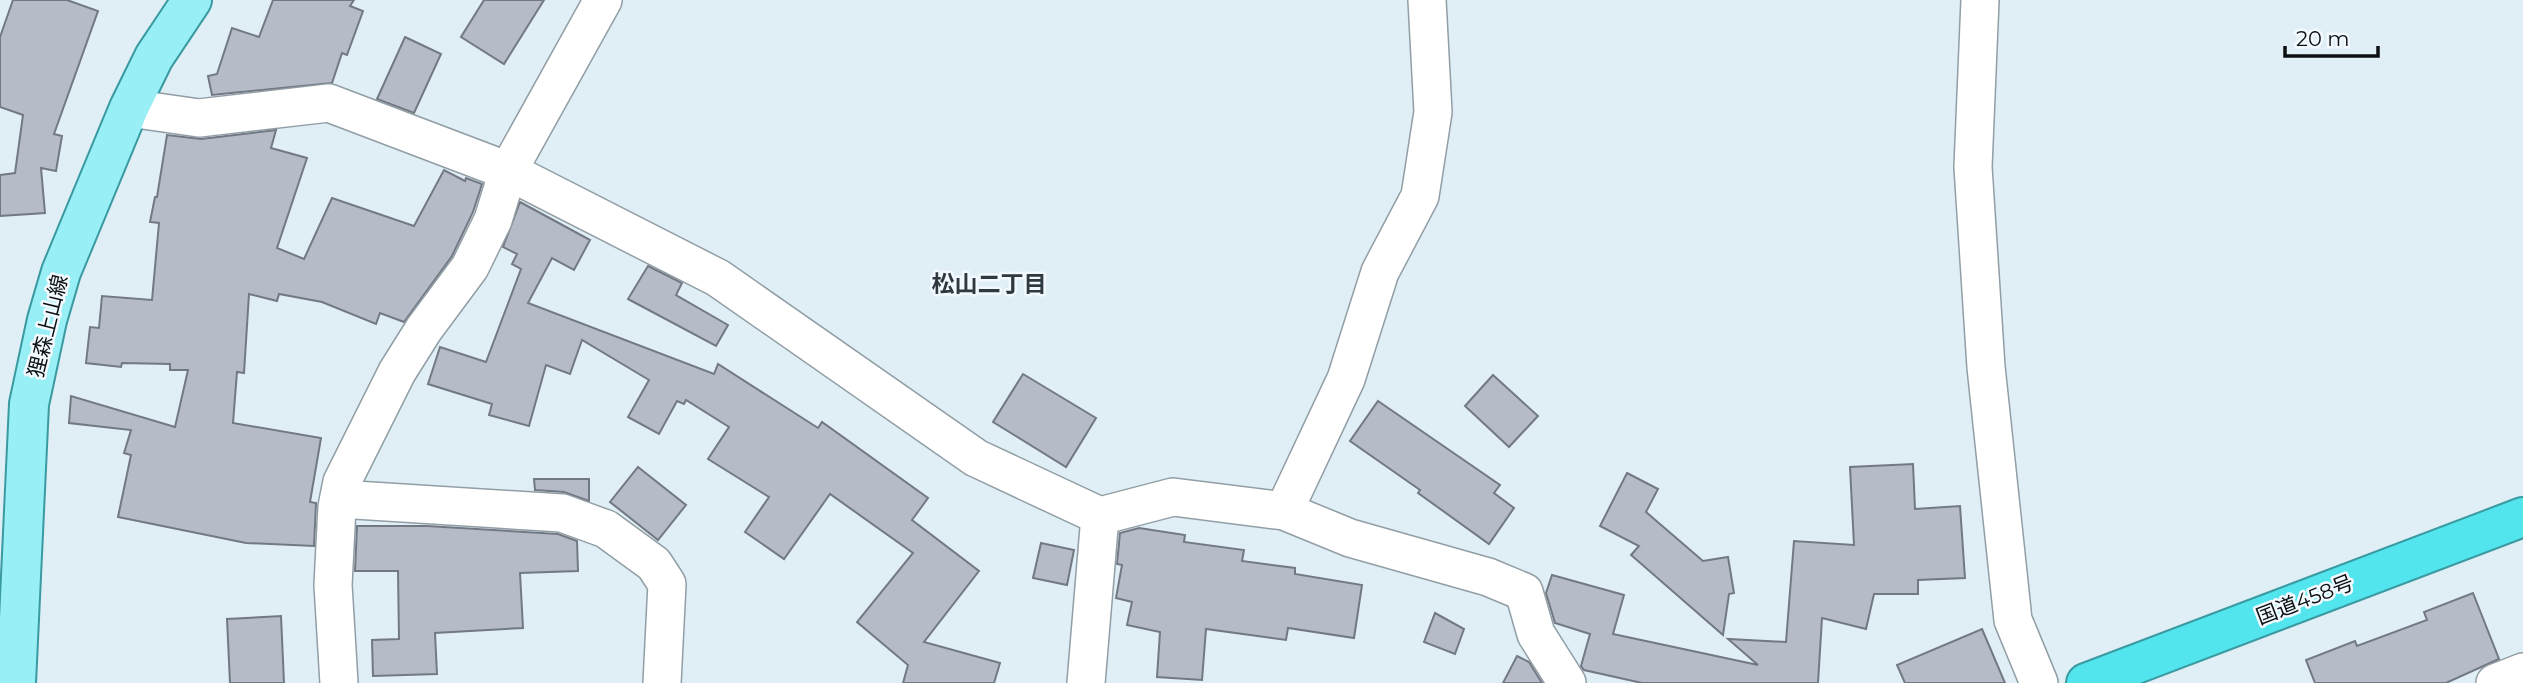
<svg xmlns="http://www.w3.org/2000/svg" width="2523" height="683" viewBox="0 0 2523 683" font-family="Montserrat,'Noto Sans JP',sans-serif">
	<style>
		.building { fill: #b5bcc7; stroke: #737983; stroke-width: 2 }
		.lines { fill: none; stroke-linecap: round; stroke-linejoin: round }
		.minor-casing { stroke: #919ea5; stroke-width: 40 }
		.major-casing { stroke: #3a9aa1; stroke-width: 42 }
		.highway-casing { stroke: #3a9aa1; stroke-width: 42 }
		.minor { stroke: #fff; stroke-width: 37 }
		.major { stroke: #98eff5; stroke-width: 38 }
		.highway { stroke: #53e5ee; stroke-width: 38 }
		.labels { text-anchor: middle; stroke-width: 5; stroke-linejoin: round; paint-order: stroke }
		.street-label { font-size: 21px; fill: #0c1012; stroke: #f2faff }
		.neighbourhood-label { font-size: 23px; font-weight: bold; fill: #2f3a40; stroke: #f2faff }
	</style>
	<rect width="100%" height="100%" fill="#e0eef5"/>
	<g class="building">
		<path d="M13,0H67L98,11L54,134L62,136L56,171L41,168L45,213L0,216V175L15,173L23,115L0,107V37Z"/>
		<path d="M273,0H354L350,6L363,11L347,55L342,53L332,83L212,95L208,76L217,74L232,28L259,37Z"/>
		<path d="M484,0H544L504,64L461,37Z"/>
		<path d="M405,37L441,54L414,113L377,99Z"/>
		<path d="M276,130L271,148L307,158L277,248L304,259L332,198L414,226L444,170L465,181L466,178L482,184L473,212L452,256L404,322L380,313L376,324L322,302L279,294L277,301L249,294L244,373L237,372L233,423L321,438L310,502L316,503L314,546L246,543L118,517L131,455L124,453L131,430L69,423L71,396L175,427L188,370H170V364L122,363L121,367L86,363L90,327L99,328L102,296L152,300L159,223L150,222L155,197H157L167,135L201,139Z"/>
		<path d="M520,202L590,240L574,270L552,258L528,303L714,374L718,364L818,428L822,422L928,498L912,520L979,571L924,642L1000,663L994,683H903L908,665L857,622L913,553L830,494L784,559L745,532L769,497L708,459L729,427L686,400L684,404L677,401L659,434L628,417L649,380L582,340L570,374L546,365L529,426L489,415L492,404L428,384L440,347L486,362L521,269L512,264L517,254L503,247Z"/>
		<path d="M648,266L682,283L676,295L728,325L716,346L628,299Z"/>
		<path d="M1023,374L1096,418L1066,467L993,422Z"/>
		<path d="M1493,375L1538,416L1509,447L1465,406Z"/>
		<path d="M1378,401L1500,485L1494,493L1514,508L1489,544L1418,493L1420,490L1350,441Z"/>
		<path d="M1913,464L1915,509L1960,506L1965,578L1918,580V594H1874L1866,629L1822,618L1818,683H1642L1584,670L1581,666L1590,634L1555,623L1546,593L1552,575L1624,595L1613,634L1758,665L1728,639L1786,642L1794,541L1854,545L1850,467Z"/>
		<path d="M638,467L686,505L658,540L610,502Z"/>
		<path d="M1627,473L1658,489L1646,512L1703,561L1728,557L1734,593L1729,594L1723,635L1631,555L1639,546L1600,526Z"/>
		<path d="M534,479H589V501L564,492L535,490Z"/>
		<path d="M357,526H427L558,534L577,541L578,571L520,573L523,628L435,633L437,674L373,676L372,640L399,639L398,571H355Z"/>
		<path d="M1139,528L1185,535L1184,542L1244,550L1242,561L1295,568V574L1362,585L1354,638L1288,628L1286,640L1206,629L1202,680L1157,677L1160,632L1127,625L1132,602L1116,598L1122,565L1117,564L1120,533Z"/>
		<path d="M1041,543L1074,550L1067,585L1033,578Z"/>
		<path d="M2473,593L2499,659L2446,683H2315L2306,660L2355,641L2357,646L2427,620L2424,612Z"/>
		<path d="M1435,613L1464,629L1455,654L1424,642Z"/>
		<path d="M281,616L284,683H230L227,619Z"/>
		<path d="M1982,629L2005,683H1905L1897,665Z"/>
		<path d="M1517,656L1529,662L1542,683H1503Z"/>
	</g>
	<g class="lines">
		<g class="minor-casing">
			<g id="minor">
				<path d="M1980,0L1973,167L1986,367L2013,620L2039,683"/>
				<path d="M129,108L199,118L329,103L508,171L718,278L976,458L1100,516L1173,497L1284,511L1350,538L1488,577L1524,592L1536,634L1567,683"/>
				<path d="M339,499L562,513L606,529L654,564L667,584L662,683"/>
				<path d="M1284,511L1346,379L1380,272L1420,196L1433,112L1427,0"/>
				<path d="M339,683L333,585L337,507L342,482L397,372L424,329L470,267L493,220L508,171L603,0"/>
				<path d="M1086,683L1100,516"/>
				<path d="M2495,683L2523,672"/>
			</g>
		</g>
		<g class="major-casing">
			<path id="major" d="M16,683L29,404L47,320L61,272L129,108L154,57L192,0"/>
		</g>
		<g class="highway-casing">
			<path id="highway" d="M2086,683L2523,517"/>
		</g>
		<use href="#minor" class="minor"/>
		<use href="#major" class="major"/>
		<use href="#highway" class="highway"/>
	</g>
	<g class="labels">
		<g class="street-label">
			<text transform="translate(48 326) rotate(-76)" y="7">狸森上山線</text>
			<text transform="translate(2305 600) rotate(-21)" y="7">国道458号</text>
		</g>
		<g class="neighbourhood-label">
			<text x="989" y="292">松山二丁目</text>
		</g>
	</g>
	<path d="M2285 46v10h93v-10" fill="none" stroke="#0c1012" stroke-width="3.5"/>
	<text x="2296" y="46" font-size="21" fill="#0c1012" stroke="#f2faff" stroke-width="5" paint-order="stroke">20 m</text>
</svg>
